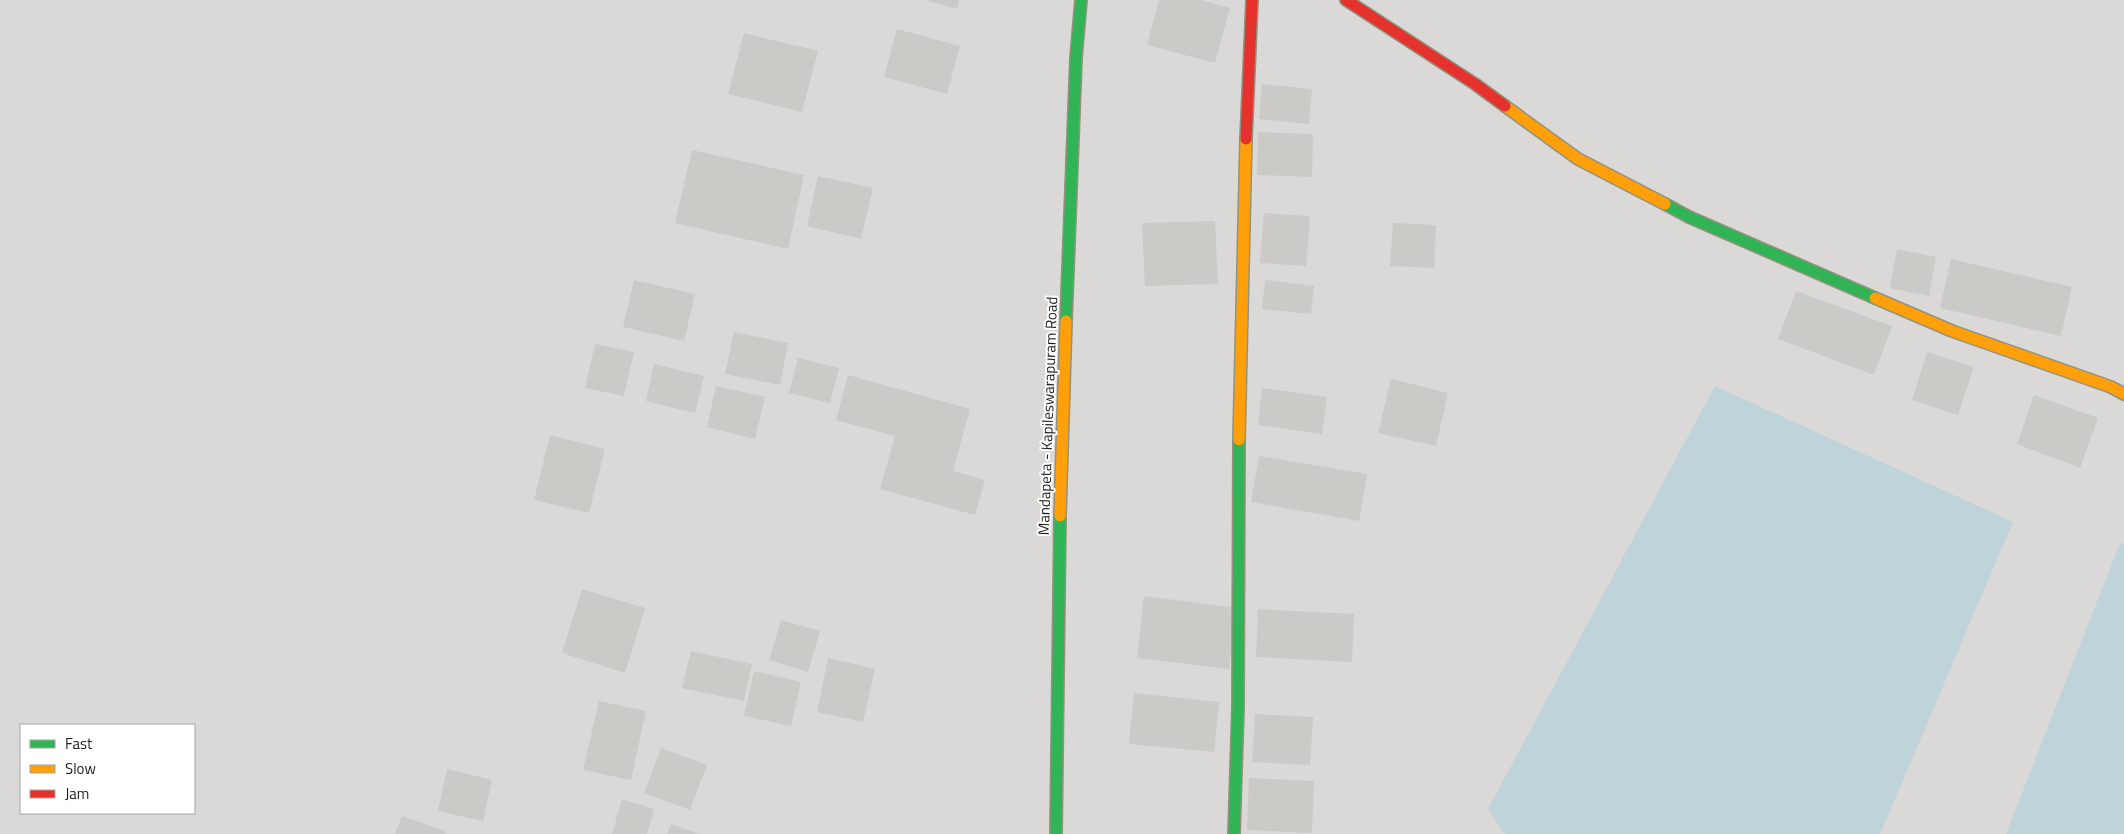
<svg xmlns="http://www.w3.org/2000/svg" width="2124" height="834" viewBox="0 0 2124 834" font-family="'Titillium Web',sans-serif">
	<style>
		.residential { fill: #dad9d7; fill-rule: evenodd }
		.water { fill: #bed3da }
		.building { fill: #cccac7 }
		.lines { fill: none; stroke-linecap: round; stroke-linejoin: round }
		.fast-casing { stroke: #919280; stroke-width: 14 }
		.slow-casing { stroke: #919280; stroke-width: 14 }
		.jam-casing { stroke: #919280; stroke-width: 14 }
		.fast { stroke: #30b455; stroke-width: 11 }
		.slow { stroke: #ff9f0a; stroke-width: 11 }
		.jam { stroke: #e5322d; stroke-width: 11 }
		.labels { text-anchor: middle; stroke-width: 4; stroke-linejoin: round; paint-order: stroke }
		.street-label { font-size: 15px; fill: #1d1d1d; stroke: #fff }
	</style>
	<rect width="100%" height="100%" fill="#ebe9e6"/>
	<path class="residential" d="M0,0H2124V834H0ZM21,725H194V813H21Z"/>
	<g class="water">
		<path d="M1715,386L2013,522L1880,834H1505L1488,809Z"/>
		<path d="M2120,543L2124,544V834H2006Z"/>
	</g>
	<g class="building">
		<path d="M924,0H959L957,9Z"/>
		<path d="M1159,0H1201L1230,8L1215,63L1147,45Z"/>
		<path d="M897,29L960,46L947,94L884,77Z"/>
		<path d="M744,33L818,51L802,112L728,94Z"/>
		<path d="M1262,84L1312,89L1309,124L1259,119Z"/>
		<path d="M1258,132L1313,134L1312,177L1257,175Z"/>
		<path d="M692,150L804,175L788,249L675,223Z"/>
		<path d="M818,176L873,188L861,239L807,226Z"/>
		<path d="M1264,213L1310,216L1306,266L1260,263Z"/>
		<path d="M1215,221L1218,284L1145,286L1142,223Z"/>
		<path d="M1393,223L1436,225L1434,268L1390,266Z"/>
		<path d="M1897,249L1936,257L1929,296L1890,288Z"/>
		<path d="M1951,259L2072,287L2061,336L1940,308Z"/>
		<path d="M634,280L695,294L684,341L623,327Z"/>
		<path d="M1265,280L1314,286L1311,314L1262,309Z"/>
		<path d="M1796,291L1892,326L1874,375L1778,339Z"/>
		<path d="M734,332L788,343L780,385L725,374Z"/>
		<path d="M595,344L634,352L624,396L585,388Z"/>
		<path d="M1927,352L1974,367L1958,415L1912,400Z"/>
		<path d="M798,358L839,368L830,403L789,393Z"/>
		<path d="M654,364L704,376L695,413L646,401Z"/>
		<path d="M848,375L970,409L953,471L985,480L975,515L880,489L895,436L836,420Z"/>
		<path d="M1391,379L1448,393L1436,446L1378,433Z"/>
		<path d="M716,386L765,397L755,439L707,427Z"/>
		<path d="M1262,388L1327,397L1322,434L1258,425Z"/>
		<path d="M2034,395L2098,418L2080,468L2017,444Z"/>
		<path d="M550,435L605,449L589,513L534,500Z"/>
		<path d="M1259,456L1367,474L1359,521L1251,502Z"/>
		<path d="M582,589L645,608L625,673L562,653Z"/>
		<path d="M1144,596L1237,608L1229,669L1137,658Z"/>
		<path d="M1258,609L1354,614L1352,662L1256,657Z"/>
		<path d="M781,620L820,631L808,672L769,660Z"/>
		<path d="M691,651L752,664L744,701L682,688Z"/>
		<path d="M828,658L875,669L863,722L817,712Z"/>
		<path d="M754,671L801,682L791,726L744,716Z"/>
		<path d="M1134,693L1219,702L1214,752L1129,744Z"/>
		<path d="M599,701L646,711L631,780L583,770Z"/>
		<path d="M1255,714L1313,717L1310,765L1252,762Z"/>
		<path d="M661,748L707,765L690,810L644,793Z"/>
		<path d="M447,769L492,780L483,821L438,811Z"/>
		<path d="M1249,778L1314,781L1312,833L1247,830Z"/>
		<path d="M622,799L654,809L647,834H612Z"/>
		<path d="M402,816L446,831L445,834H395Z"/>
		<path d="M671,824L699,834H667Z"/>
	</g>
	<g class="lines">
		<g class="fast-casing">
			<g id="fast">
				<path d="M1665,204L1689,217L1875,298"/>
				<path d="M1066,321L1076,58L1081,0"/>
				<path d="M1056,834L1060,516"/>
				<path d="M1234,834L1238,707L1239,440"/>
			</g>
		</g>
		<g class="slow-casing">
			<g id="slow">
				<path d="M1505,106L1578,159L1665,204"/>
				<path d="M1875,298L1952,331L2111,387L2124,394"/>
				<path d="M1239,440L1246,139"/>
				<path d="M1060,516L1066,321"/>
			</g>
		</g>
		<g class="jam-casing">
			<g id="jam">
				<path d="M1346,0L1475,84L1505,106"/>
				<path d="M1246,139L1252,0"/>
			</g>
		</g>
		<use href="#fast" class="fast"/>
		<use href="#slow" class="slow"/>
		<use href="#jam" class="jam"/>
	</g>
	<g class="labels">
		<g class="street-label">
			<text transform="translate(1048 416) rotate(-88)" y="5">Mandapeta - Kapileswarapuram Road</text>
		</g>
	</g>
	<rect x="20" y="724" width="175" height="90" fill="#ffffff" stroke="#a5a5a5"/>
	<rect x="30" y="740" width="25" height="8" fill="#30b455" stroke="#a5a5a5"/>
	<text x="65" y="749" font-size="15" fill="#1d1d1d">Fast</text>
	<rect x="30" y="765" width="25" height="8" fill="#ff9f0a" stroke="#a5a5a5"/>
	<text x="65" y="774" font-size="15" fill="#1d1d1d">Slow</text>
	<rect x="30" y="790" width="25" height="8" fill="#e5322d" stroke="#a5a5a5"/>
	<text x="65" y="799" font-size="15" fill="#1d1d1d">Jam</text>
</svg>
